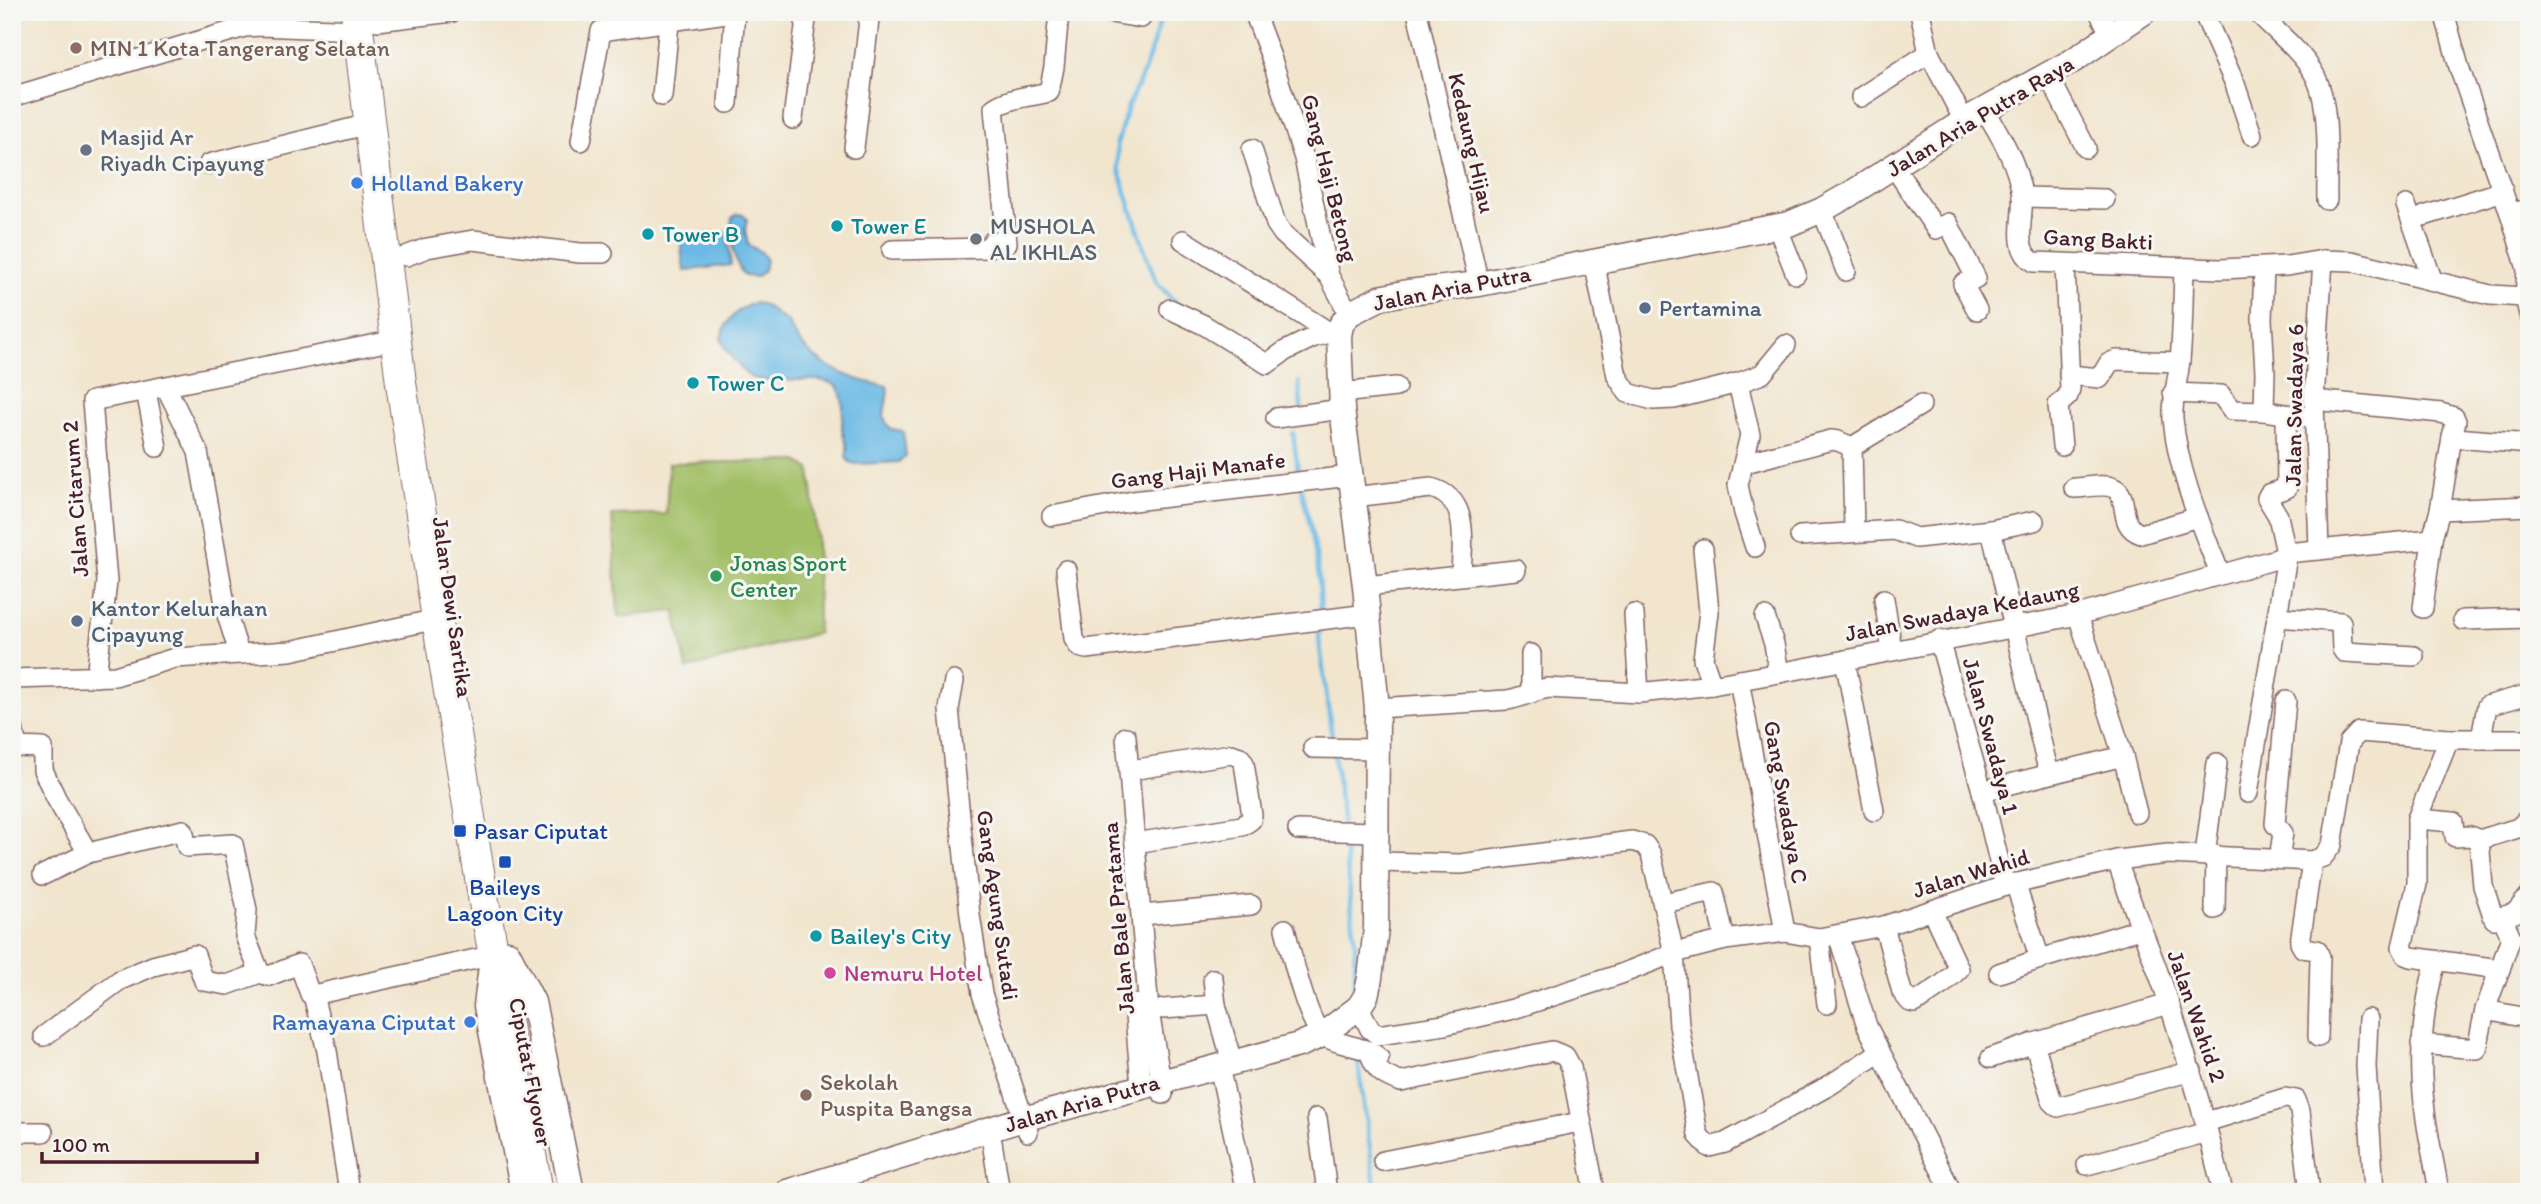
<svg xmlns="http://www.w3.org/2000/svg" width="2541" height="1204" viewBox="0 0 2541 1204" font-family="Itim,sans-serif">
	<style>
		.grass { fill: #a2bf66; stroke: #766f48; stroke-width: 2 }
		.water { fill: #6bbae5; stroke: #5a6c88; stroke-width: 2 }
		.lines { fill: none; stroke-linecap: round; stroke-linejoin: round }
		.stream { stroke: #6bbae5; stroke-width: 4.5 }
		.minor-casing { stroke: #846464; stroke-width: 22 }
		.major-casing { stroke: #846464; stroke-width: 27 }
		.highway-casing { stroke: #846464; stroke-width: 32 }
		.minor { stroke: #fff; stroke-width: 19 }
		.major { stroke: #fff; stroke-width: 24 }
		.highway { stroke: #fff; stroke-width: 30 }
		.education-dot { fill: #8d6e63; stroke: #f6f6f2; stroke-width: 2.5 }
		.worship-dot { fill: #6b7280; stroke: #f6f6f2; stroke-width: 2.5 }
		.shop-dot { fill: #3f7fe0; stroke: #f6f6f2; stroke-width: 2.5 }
		.culture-dot { fill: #0f9aa8; stroke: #f6f6f2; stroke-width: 2.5 }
		.service-dot { fill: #5c6f8a; stroke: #f6f6f2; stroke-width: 2.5 }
		.leisure-dot { fill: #2e9e5b; stroke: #f6f6f2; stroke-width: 2.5 }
		.transit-dot { fill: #1a4fb4; stroke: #f6f6f2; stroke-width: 2.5 }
		.hotel-dot { fill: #d1479c; stroke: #f6f6f2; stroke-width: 2.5 }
		.labels { text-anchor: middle; stroke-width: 6; stroke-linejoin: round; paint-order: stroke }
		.education-label { font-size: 23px; fill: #785e54; stroke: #f6f6f2; text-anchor: start }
		.street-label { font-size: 23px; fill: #4a1f2b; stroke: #f6f6f2 }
		.worship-label { font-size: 23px; fill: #5b616d; stroke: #f6f6f2; text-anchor: start }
		.shop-label { font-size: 23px; fill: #366cbe; stroke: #f6f6f2; text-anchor: start }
		.culture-label { font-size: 23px; fill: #0d838f; stroke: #f6f6f2; text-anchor: start }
		.service-label { font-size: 23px; fill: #4e5e75; stroke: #f6f6f2; text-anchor: start }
		.leisure-label { font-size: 23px; fill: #27864d; stroke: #f6f6f2; text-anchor: start }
		.transit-label { font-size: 23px; fill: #164399; stroke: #f6f6f2; text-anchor: start }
		.hotel-label { font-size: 23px; fill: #b23c85; stroke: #f6f6f2; text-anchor: start }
	</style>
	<rect width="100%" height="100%" fill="#f6f6f2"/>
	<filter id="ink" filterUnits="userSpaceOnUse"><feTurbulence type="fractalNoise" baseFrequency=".0143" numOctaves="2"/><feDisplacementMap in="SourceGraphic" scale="14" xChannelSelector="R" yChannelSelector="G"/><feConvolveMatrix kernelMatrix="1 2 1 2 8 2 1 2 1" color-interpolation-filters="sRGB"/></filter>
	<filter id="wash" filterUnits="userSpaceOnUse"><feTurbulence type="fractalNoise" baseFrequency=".00686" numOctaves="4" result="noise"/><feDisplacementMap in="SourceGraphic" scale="28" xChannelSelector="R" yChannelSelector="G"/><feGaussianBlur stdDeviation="1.57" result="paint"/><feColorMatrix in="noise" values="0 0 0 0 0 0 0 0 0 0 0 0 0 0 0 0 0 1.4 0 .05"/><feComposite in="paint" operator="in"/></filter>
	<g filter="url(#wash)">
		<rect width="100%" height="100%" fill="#f1e5cd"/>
		<path class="grass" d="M798,461L810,469L817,540L818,633L687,669L675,611L618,617L612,515L666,514L669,463Z"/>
		<g class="water">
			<path d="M737,214L743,215L747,219L745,230L748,245L761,252L766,259L764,270L756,277L745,276C733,264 729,234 732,218Z"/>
			<path d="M727,232L731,265L684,271L680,237Z"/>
			<path d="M755,303C769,304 775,316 787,321C805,361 846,380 887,386C891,402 876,415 891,429L903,431L906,456L899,462L855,464L849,462L846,457C850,444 843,440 842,428C842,413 846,402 838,387C816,371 777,388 751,377C744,374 740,366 735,361C729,353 723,347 721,338C726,320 738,308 755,303Z"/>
		</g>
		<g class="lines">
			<g class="stream">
				<path d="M1163,12L1145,69L1128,106L1117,143L1118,168L1147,257L1157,283L1177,304"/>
				<path d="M1299,382L1301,407"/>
				<path d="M1293,433L1298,472"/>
				<path d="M1301,487C1311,529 1322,570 1320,613"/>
				<path d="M1320,627L1319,639L1332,737"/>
				<path d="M1334,754L1343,825"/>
				<path d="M1344,838L1355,941V994"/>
				<path d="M1357,1055L1376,1192"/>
			</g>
		</g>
	</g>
	<g filter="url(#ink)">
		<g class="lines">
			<g class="minor-casing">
				<g id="minor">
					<path d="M1105,12L1141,18"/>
					<path d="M1254,12L1271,57L1304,158L1329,276L1349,314"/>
					<path d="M1417,12L1479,284"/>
					<path d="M1920,12L1929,53L1964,121"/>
					<path d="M2099,12L2111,35"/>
					<path d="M2203,12L2235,84L2252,135"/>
					<path d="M2257,12C2275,31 2299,49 2313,72C2332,103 2326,163 2327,200"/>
					<path d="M2444,12L2459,67L2510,213L2527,269L2525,297L2529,315"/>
					<path d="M377,21L452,12"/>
					<path d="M2048,75L2086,148"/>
					<path d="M662,96L669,23"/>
					<path d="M12,97L245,27L260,26L357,30"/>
					<path d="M1861,97L1929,53"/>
					<path d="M728,103L735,12"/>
					<path d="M1985,110C2001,137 2017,162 2022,195C2025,215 2011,249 2034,262L2220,269L2287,266L2323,260L2352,261L2490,295L2525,297"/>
					<path d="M793,119L807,12"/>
					<path d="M581,141L601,31L733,12"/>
					<path d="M854,148L869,20L866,12"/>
					<path d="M1252,149L1276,224L1283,234L1328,275"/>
					<path d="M209,164L369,124"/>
					<path d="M1894,167L1936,229L1948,223L1976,278L1963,284L1977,310"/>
					<path d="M2022,197L2105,199"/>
					<path d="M2406,205L2433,282"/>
					<path d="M1822,210L1846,271"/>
					<path d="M2510,213L2529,209"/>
					<path d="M2424,216L2503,191"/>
					<path d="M1777,226L1796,274"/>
					<path d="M1183,240L1329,332"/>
					<path d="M892,250L988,248L992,242L1007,243L994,108C1010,97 1030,97 1049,92L1054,67L1059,12"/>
					<path d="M406,256L427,248L473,240L580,253H603"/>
					<path d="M1594,261L1617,376L1628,393L1653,400L1674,399L1738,383L1750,435L1738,485L1744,513L1755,547"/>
					<path d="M2184,268C2183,298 2183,329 2180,360C2178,380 2172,398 2173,419C2178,472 2201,525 2220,574"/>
					<path d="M1170,309L1204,325L1267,364L1285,351L1314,337L1339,330"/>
					<path d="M2069,375L2100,378L2109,363L2116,360L2180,362"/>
					<path d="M1738,383L1762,374L1786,345"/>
					<path d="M166,387L198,452L227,615L239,653"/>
					<path d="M146,391L157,447"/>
					<path d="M1341,393L1396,387"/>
					<path d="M2173,393L2221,395L2232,410L2264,411L2314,418"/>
					<path d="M2314,400L2441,413L2454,417L2456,421L2452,437L2456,438L2529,444"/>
					<path d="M2264,411L2265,372L2262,319L2264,268"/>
					<path d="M2286,415L2287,488L2269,494L2267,498L2278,516L2286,553"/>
					<path d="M1276,418L1342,409"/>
					<path d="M2062,446L2058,405L2068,396L2070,389L2065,264"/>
					<path d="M1852,447L1921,405"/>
					<path d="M1745,463L1831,440L1838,441L1852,447L1854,530"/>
					<path d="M2074,488C2085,488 2104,483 2114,488C2131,496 2116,526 2141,534L2198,517"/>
					<path d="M1353,497L1431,488C1471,499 1462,541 1461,575"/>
					<path d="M2440,510L2452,437"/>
					<path d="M1052,516L1133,501L1350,476"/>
					<path d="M1991,530L2049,774"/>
					<path d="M1800,536L1895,530L1916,538L1991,530L2034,521"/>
					<path d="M1703,549L1709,612L1703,659L1712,685"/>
					<path d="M2319,550L2314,400L2323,260"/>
					<path d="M1066,570L1074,639L1079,647L1086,649L1368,614"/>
					<path d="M1365,586L1516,570"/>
					<path d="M1884,599L1892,650"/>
					<path d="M2423,608L2432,539L2440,510L2529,506"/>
					<path d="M1634,614L1639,693"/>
					<path d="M2078,615L2123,756L2137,813"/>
					<path d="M1765,617L1774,644L1779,673"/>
					<path d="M2277,617L2341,622L2342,649L2344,652L2414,656"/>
					<path d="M2463,620L2529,618"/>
					<path d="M1939,640L1982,791L2005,886"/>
					<path d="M1845,660L1874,811"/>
					<path d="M96,677L107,582L92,401L396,340"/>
					<path d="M12,679L115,676L175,658L290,651L437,619"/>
					<path d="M1739,680L1785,932"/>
					<path d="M954,681L949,709L970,915L982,994L1028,1132"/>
					<path d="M1531,693V654"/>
					<path d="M1377,708L1507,700C1522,698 1534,690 1548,688L1639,693L1712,685L1779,673L2078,615L2287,556L2286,553L2432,539"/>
					<path d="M12,723L17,747L43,748V770L56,798L88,853"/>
					<path d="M1126,737L1149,1011L1163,1094"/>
					<path d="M2449,739L2417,819V884L2402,947L2406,955L2411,957L2500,969L2485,1010"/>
					<path d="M2481,739L2487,706L2529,694"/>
					<path d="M1313,748L1378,749"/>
					<path d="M1131,770L1231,754L1240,757L1244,763L1252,815L1251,820L1242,826L1135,843"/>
					<path d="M1982,791L2123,756"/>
					<path d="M2248,793L2287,556"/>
					<path d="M2417,819L2453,822L2455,837L2470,836L2479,840L2518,828L2529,818"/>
					<path d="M1298,830L1378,832"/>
					<path d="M2479,840L2483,886L2494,919L2515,913L2529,896"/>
					<path d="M2205,855L2217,763"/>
					<path d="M2279,859L2283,833L2275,824L2286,701"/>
					<path d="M2117,860C2132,909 2154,957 2170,1006C2190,1067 2208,1129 2223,1192"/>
					<path d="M2312,861L2300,943L2303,948L2317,950L2320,957L2318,1037"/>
					<path d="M1378,862L1461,864L1632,841L1645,845L1651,854L1674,953L1679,1025L1698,1135L1709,1147L1725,1143L1830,1085L1880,1052"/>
					<path d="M43,875L88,853L183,830L187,847L233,844L247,910L245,936L260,973L269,976L299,964L310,994L313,995L494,955"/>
					<path d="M2015,883L2040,959"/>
					<path d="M1664,903L1714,892L1725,940"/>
					<path d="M2215,909L2216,855"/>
					<path d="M1142,915L1251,905"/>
					<path d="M1884,926L1902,992L1910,1002L1915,1003L1943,984L1959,969L1932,911"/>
					<path d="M1285,929C1291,951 1307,1024 1324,1036C1341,1047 1365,1045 1379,1058"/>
					<path d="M1838,935L1867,1026L1952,1192"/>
					<path d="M1819,938L1827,1004"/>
					<path d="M2436,961C2422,1012 2418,1058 2425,1111C2428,1138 2435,1165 2439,1192"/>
					<path d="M2500,969L2511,937L2502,917"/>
					<path d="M1999,973L2040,959L2140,929"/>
					<path d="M1213,979L1216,1005L1232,1062"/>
					<path d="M313,995L327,1051L349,1192"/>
					<path d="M1134,1004L1141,1086"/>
					<path d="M1359,1007L1370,1029L1378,1035L1444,1025L1513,1009L1621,974L1674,953L1725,940L1785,932L1819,938L1884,926L2005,886L2117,860L2168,854L2312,861L2323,857L2332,845L2349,743L2359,732L2449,739H2529"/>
					<path d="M1163,1009L1216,1005"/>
					<path d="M2368,1019L2366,1066L2374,1192"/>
					<path d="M44,1036L120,980L153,966L195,955L204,981L227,985L260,973"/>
					<path d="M2034,1043L2052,1101L2058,1107L2192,1071"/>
					<path d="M2421,1044L2477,1049L2485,1010L2527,1018L2529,1024"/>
					<path d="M1369,1051C1375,1070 1382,1076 1401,1082L1552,1051L1565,1056L1571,1067L1595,1192"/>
					<path d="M1991,1058L2034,1043L2169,1004"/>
					<path d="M1219,1066L1246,1192"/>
					<path d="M1317,1118L1327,1192"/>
					<path d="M2206,1122L2285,1098L2296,1100L2300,1111L2310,1192"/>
					<path d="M12,1128L17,1132H43"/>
					<path d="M992,1142L1000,1192"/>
					<path d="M1383,1161L1580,1122"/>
					<path d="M2087,1165L2208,1132"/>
				</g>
			</g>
			<g class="major-casing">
				<g id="major">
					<path d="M508,953L533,1002L572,1192"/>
					<path d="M491,966L486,1006L523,1191"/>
					<path d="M787,1192L1023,1119L1299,1045L1322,1035L1359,1007L1366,996L1370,978L1376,928L1377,708L1365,586L1342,409L1339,336L1341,325L1349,314L1380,298L1408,292L1479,284L1789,224L1822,210L1850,194L1964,121L2074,60L2144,12"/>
				</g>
			</g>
			<g class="highway-casing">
				<path id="highway" d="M356,12L401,383L437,619L484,902L538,1192"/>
			</g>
			<use href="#minor" class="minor"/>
			<use href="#major" class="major"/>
			<use href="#highway" class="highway"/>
		</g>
	</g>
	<g class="education-dot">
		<circle cx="76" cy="48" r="7"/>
		<circle cx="806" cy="1095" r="7"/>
	</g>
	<g class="worship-dot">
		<circle cx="86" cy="150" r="7"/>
		<circle cx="976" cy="239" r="7"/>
	</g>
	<g class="shop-dot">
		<circle cx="357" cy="183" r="7"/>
		<circle cx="470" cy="1022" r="7"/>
	</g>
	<g class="culture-dot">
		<circle cx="837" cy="226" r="7"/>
		<circle cx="648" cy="234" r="7"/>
		<circle cx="693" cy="383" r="7"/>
		<circle cx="816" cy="936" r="7"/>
	</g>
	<g class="service-dot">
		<circle cx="1645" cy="308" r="7"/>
		<circle cx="77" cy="621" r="7"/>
	</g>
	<circle class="leisure-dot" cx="716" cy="576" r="7"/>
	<g class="transit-dot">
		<rect x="453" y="824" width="14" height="14" rx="3.5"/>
		<rect x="498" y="855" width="14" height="14" rx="3.5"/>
	</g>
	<circle class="hotel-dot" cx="830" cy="973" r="7"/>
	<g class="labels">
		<g class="education-label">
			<text x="90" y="56">MIN 1 Kota Tangerang Selatan</text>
			<text x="820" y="1090">Sekolah<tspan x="820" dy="26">Puspita Bangsa</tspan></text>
		</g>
		<g class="street-label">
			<text transform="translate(1980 116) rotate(-31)" y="8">Jalan Aria Putra Raya</text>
			<text transform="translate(1472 143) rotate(77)" y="8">Kedaung Hijau</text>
			<text transform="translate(1330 178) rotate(76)" y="8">Gang Haji Betong</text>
			<text transform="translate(2098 239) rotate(3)" y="8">Gang Bakti</text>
			<text transform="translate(1452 288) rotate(-11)" y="8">Jalan Aria Putra</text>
			<text transform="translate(2294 405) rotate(-89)" y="8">Jalan Swadaya 6</text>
			<text transform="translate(1198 470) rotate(-7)" y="8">Gang Haji Manafe</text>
			<text transform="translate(75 499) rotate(-94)" y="8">Jalan Citarum 2</text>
			<text transform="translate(453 607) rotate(82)" y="8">Jalan Dewi Sartika</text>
			<text transform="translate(1962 611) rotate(-11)" y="8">Jalan Swadaya Kedaung</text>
			<text transform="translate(1991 736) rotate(75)" y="8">Jalan Swadaya 1</text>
			<text transform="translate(1786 802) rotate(80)" y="8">Gang Swadaya C</text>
			<text transform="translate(1971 873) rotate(-17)" y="8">Jalan Wahid</text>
			<text transform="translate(998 905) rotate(82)" y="8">Gang Agung Sutadi</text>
			<text transform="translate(1118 918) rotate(-95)" y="8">Jalan Bale Pratama</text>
			<text transform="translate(2197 1016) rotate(71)" y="8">Jalan Wahid 2</text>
			<text transform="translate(531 1072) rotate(79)" y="8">Ciputat Flyover</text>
			<text transform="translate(1082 1103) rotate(-16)" y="8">Jalan Aria Putra</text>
		</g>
		<g class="worship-label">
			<text x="100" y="145">Masjid Ar<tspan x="100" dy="26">Riyadh Cipayung</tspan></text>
			<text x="990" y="234">MUSHOLA<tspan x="990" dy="26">AL IKHLAS</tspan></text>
		</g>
		<g class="shop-label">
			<text x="371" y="191">Holland Bakery</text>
			<text x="456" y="1030" text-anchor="end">Ramayana Ciputat</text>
		</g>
		<g class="culture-label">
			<text x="851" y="234">Tower E</text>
			<text x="662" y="242">Tower B</text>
			<text x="707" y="391">Tower C</text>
			<text x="830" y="944">Bailey's City</text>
		</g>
		<g class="service-label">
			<text x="1659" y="316">Pertamina</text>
			<text x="91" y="616">Kantor Kelurahan<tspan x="91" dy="26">Cipayung</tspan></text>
		</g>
		<g class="leisure-label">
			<text x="730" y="571">Jonas Sport<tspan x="730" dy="26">Center</tspan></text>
		</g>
		<g class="transit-label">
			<text x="474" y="839">Pasar Ciputat</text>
			<text x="505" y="895" text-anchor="middle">Baileys<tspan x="505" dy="26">Lagoon City</tspan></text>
		</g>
		<g class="hotel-label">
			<text x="844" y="981">Nemuru Hotel</text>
		</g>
	</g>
	<rect width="2541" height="1204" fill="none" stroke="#f6f6f2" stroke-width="42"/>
	<path d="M42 1152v10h215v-10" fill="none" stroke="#4a1f2b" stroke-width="3.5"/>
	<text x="52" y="1152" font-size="21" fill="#4a1f2b" stroke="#f6f6f2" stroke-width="5" paint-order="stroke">100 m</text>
</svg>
